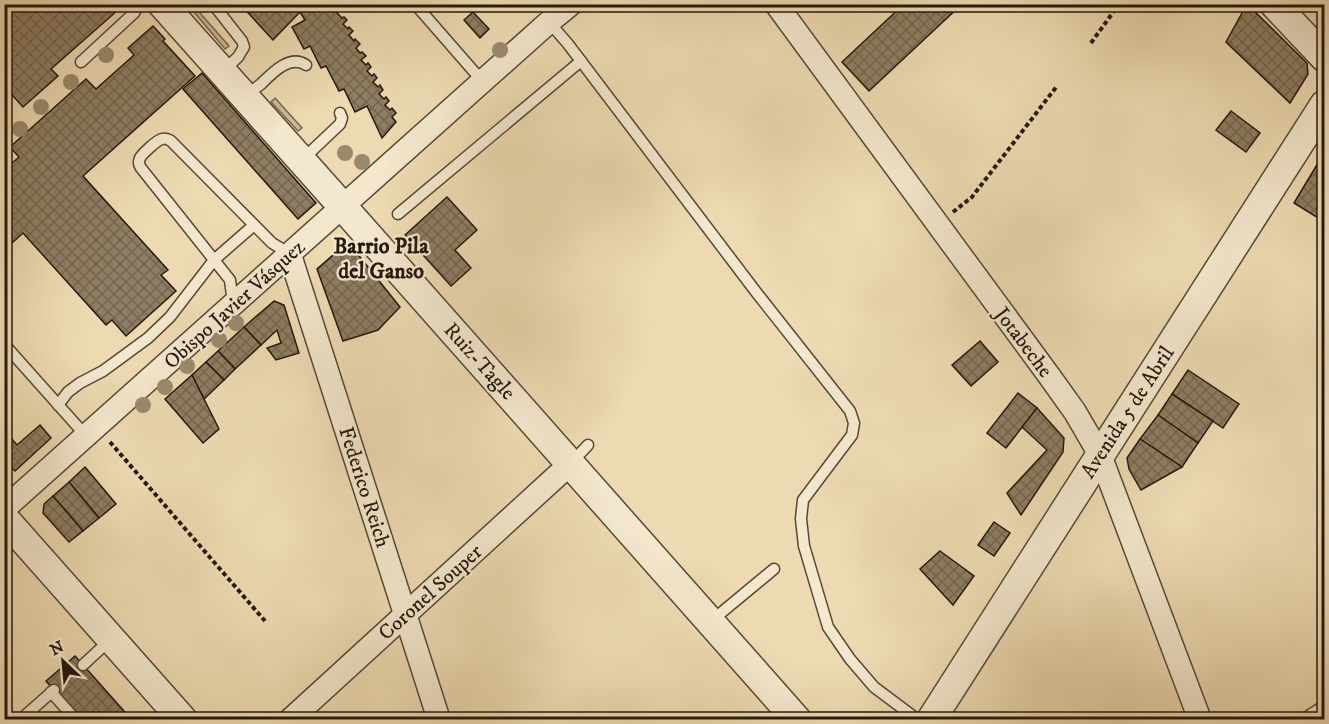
<svg xmlns="http://www.w3.org/2000/svg" width="1329" height="724" viewBox="0 0 1329 724" font-family="'IM FELL DW Pica',serif">
	<style>
		.grass { fill: #cbb996; stroke: #786851; stroke-width: 1.5 }
		.building { fill: url(#building-cross-hatch); stroke: #24180c; stroke-width: 1.5 }
		.lines { fill: none; stroke-linecap: round; stroke-linejoin: round }
		.service-casing { stroke: #564836; stroke-width: 13 }
		.minor-casing { stroke: #564836; stroke-width: 25 }
		.tertiary-casing { stroke: #564836; stroke-width: 31 }
		.path { stroke: #24180c; stroke-width: 4; stroke-dasharray: 4.5 3; stroke-linecap: butt }
		.service { stroke: #f3e7cd; stroke-width: 10 }
		.minor { stroke: #f3e7cd; stroke-width: 22 }
		.tertiary { stroke: #f3e7cd; stroke-width: 28 }
		.tree { fill: #9a8a6d }
		.labels { text-anchor: middle; stroke-width: 4.5; stroke-linejoin: round; paint-order: stroke }
		.street-label { font-size: 21px; fill: #24180c; stroke: #f3e7cd }
		.neighbourhood-label { font-size: 22px; font-weight: bold; fill: #24180c; stroke: #f3e7cd }
	</style>
	<defs>
		<pattern id="building-cross-hatch" width="8" height="8" patternUnits="userSpaceOnUse" patternTransform="scale(1.5)"><rect width="8" height="8" fill="#8d7d62"/><path d="M0 0l8 8M0 8l8-8" fill="none" stroke="#73654f"/></pattern>
	</defs>
	<rect width="100%" height="100%" fill="#eddab2"/>
	<filter id="stains"><feTurbulence type="fractalNoise" baseFrequency=".00333" numOctaves="4"/><feColorMatrix values="0 0 0 0 .2 0 0 0 0 .09 0 0 0 0 .02 0 0 0 .5 -.17"/></filter>
	<radialGradient id="worn" r=".72"><stop offset=".6" stop-color="#630" stop-opacity="0"/><stop offset="1" stop-color="#630" stop-opacity=".3"/></radialGradient>
	<g class="grass">
		<path d="M191,4L193,5L229,46L225,49L189,6Z"/>
		<path d="M275,98L302,128L298,131L271,102Z"/>
	</g>
	<g class="building">
		<path d="M4,4H113L118,10L51,69L58,76L23,107L4,86Z"/>
		<path d="M240,4H295L300,12L273,40Z"/>
		<path d="M295,4H347L337,13L342,18L344,17L347,20L343,24L348,29L349,27L353,31L349,35L354,41L355,39L360,44L356,48L360,53L362,52L366,56L361,60L366,65L368,63L371,67L367,71L372,76L374,74L377,78L373,82L378,87L380,85L383,90L379,94L384,99L386,97L389,101L385,105L390,110L392,108L396,113L392,117L396,122L382,138L367,106L355,112L344,89L339,91L326,66L321,68L310,46L304,49L292,27L305,20Z"/>
		<path d="M904,4H962L869,91L842,62Z"/>
		<path d="M1247,4L1307,63L1308,74L1290,103L1226,42Z"/>
		<path d="M1313,4H1324V16Z"/>
		<path d="M473,12L489,29L480,38L464,20Z"/>
		<path d="M153,26L165,39L163,41L195,76L83,176L168,270L161,275L176,291L126,336L112,320L106,325L23,233L4,250V170L19,157L10,147L86,79L96,89L134,55L128,48Z"/>
		<path d="M202,73L316,203L298,219L183,89Z"/>
		<path d="M1231,111L1260,133L1246,152L1216,130Z"/>
		<path d="M1321,158H1324V229L1320,219L1294,203Z"/>
		<path d="M447,197L477,230L455,250L471,268L451,286L405,235Z"/>
		<path d="M348,242L400,307L378,330L343,341L317,269Z"/>
		<path d="M274,301L284,305L299,353L276,360L267,348L281,343L277,330L261,345L244,327Z"/>
		<path d="M244,327L261,345L235,369L218,351Z"/>
		<path d="M980,341L998,362L971,386L952,365Z"/>
		<path d="M218,351L235,369L224,380L206,362Z"/>
		<path d="M206,362L224,380L204,399L192,375Z"/>
		<path d="M1188,370L1239,404L1223,428L1172,394Z"/>
		<path d="M192,375L219,429L203,443L165,399Z"/>
		<path d="M1018,393L1037,408L1006,448L987,433Z"/>
		<path d="M1172,394L1213,421L1198,443L1158,415Z"/>
		<path d="M1037,408L1064,438L1063,452L1021,515L1007,493L1047,450L1022,427Z"/>
		<path d="M1158,415L1198,443L1182,467L1140,439Z"/>
		<path d="M40,425L51,438L15,471L4,460V444L11,438L17,445Z"/>
		<path d="M1140,439L1182,467L1141,490L1129,469L1127,458Z"/>
		<path d="M85,467L116,504L99,518L69,482Z"/>
		<path d="M69,482L99,518L83,531L53,496Z"/>
		<path d="M53,496L83,531L69,542L43,513L44,504Z"/>
		<path d="M994,522L1010,533L994,556L978,545Z"/>
		<path d="M940,551L974,576L953,605L920,569Z"/>
		<path d="M75,656L132,720H81L46,681Z"/>
	</g>
	<g class="lines">
		<g class="service-casing">
			<g id="service">
				<path d="M213,4L242,41L244,47L238,57L223,71"/>
				<path d="M415,4L483,82"/>
				<path d="M549,22L568,44L756,292L850,411L854,423L852,435L803,500L801,519L804,546L828,627L850,659L874,687L918,720"/>
				<path d="M81,62L134,13L139,4"/>
				<path d="M245,96C250,92 256,88 261,84C272,73 290,54 306,65"/>
				<path d="M302,160L340,124L342,118L340,113"/>
				<path d="M398,214L581,61"/>
				<path d="M233,303L230,280L141,168C139,164 138,163 140,158C142,154 157,140 162,139C167,138 167,139 171,141L272,243L290,254"/>
				<path d="M4,344L86,436"/>
				<path d="M58,405L68,392L80,383L103,371L148,338L170,317L214,260L254,225"/>
				<path d="M571,463L588,445"/>
				<path d="M710,622L774,569"/>
				<path d="M83,665L111,639"/>
				<path d="M51,692L76,720"/>
				<path d="M20,720L54,690"/>
			</g>
		</g>
		<g class="minor-casing">
			<g id="minor">
				<path d="M776,4L1050,377L1075,412L1100,455L1200,720"/>
				<path d="M290,255L439,720"/>
				<path d="M4,509L549,22L571,4"/>
				<path d="M290,720L570,464"/>
				<path d="M1313,720L1324,713"/>
			</g>
		</g>
		<g class="tertiary-casing">
			<g id="tertiary">
				<path d="M162,4L343,207L797,720"/>
				<path d="M1274,4L1324,57"/>
				<path d="M4,518L183,720"/>
				<path d="M931,720L1324,105"/>
			</g>
		</g>
		<g class="path">
			<path d="M1091,43L1119,4"/>
			<path d="M953,212L972,197L1057,86"/>
			<path d="M110,442L265,621"/>
		</g>
		<use href="#service" class="service"/>
		<use href="#minor" class="minor"/>
		<use href="#tertiary" class="tertiary"/>
	</g>
	<g class="tree">
		<circle cx="500" cy="50" r="8"/>
		<circle cx="106" cy="55" r="8"/>
		<circle cx="71" cy="82" r="8"/>
		<circle cx="41" cy="107" r="8"/>
		<circle cx="20" cy="129" r="8"/>
		<circle cx="345" cy="153" r="8"/>
		<circle cx="362" cy="162" r="8"/>
		<circle cx="236" cy="323" r="8"/>
		<circle cx="219" cy="340" r="8"/>
		<circle cx="187" cy="366" r="8"/>
		<circle cx="165" cy="387" r="8"/>
		<circle cx="143" cy="405" r="8"/>
	</g>
	<g class="labels">
		<g class="street-label">
			<text transform="translate(234 304) rotate(-42)" y="7">Obispo Javier Vásquez</text>
			<text transform="translate(1024 342) rotate(53)" y="7">Jotabeche</text>
			<text transform="translate(480 361) rotate(48)" y="7">Ruiz-Tagle</text>
			<text transform="translate(1127 412) rotate(-57)" y="7">Avenida 5 de Abril</text>
			<text transform="translate(365 487) rotate(72)" y="7">Federico Reich</text>
			<text transform="translate(430 592) rotate(-42)" y="7">Coronel Souper</text>
		</g>
		<g class="neighbourhood-label">
			<text x="381" y="253">Barrio Pila<tspan x="381" dy="25">del Ganso</tspan></text>
		</g>
	</g>
	<rect width="1329" height="724" fill="none" stroke="#eddab2" stroke-width="24"/>
	<rect x="6" y="6" width="1317" height="712" fill="none" stroke="#24180c" stroke-width="3"/>
	<rect x="12" y="12" width="1305" height="700" fill="none" stroke="#24180c" stroke-width="1.5"/>
	<g transform="translate(63 661) rotate(334)" stroke="#f3e7cd" stroke-width="4.5" paint-order="stroke">
	<path d="M0-4.5L10 22L0 15L-10 22Z" fill="#24180c"/>
	<text y="-9" font-size="16" font-weight="bold" text-anchor="middle" fill="#24180c">N</text>
	</g>
	<rect width="100%" height="100%" filter="url(#stains)"/>
	<rect width="100%" height="100%" fill="url(#worn)"/>
</svg>
